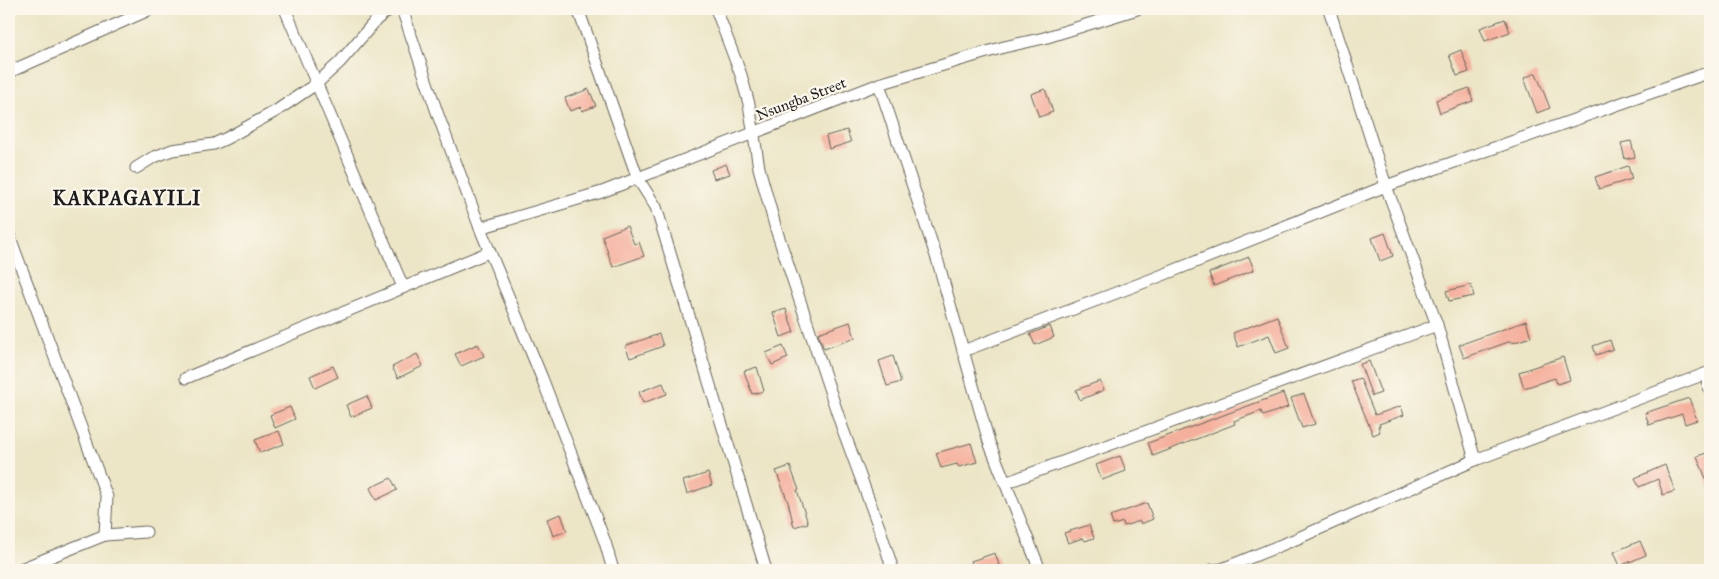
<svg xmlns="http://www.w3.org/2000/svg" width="1719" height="579" viewBox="0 0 1719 579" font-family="'IM FELL Great Primer',serif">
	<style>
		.building { fill: #f5b09d }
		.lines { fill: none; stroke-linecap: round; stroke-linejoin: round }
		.minor-casing { stroke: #656258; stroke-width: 13 }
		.minor { stroke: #fff; stroke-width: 11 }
		.labels { text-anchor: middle; stroke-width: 4.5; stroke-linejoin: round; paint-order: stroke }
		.street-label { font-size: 15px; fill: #1c1c1c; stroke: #fbf7ec }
		.district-label { font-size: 20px; font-weight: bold; letter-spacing: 1px; fill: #1c1c1c; stroke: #fbf7ec }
	</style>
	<rect width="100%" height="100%" fill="#fbf7ec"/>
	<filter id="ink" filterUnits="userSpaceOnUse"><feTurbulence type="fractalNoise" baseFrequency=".02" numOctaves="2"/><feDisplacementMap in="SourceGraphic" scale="10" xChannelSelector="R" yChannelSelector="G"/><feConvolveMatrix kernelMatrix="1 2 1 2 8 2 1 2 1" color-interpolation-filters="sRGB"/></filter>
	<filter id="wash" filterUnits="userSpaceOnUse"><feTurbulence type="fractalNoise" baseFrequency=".0096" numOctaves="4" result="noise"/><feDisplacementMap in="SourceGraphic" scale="20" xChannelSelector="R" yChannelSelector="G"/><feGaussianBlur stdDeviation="1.12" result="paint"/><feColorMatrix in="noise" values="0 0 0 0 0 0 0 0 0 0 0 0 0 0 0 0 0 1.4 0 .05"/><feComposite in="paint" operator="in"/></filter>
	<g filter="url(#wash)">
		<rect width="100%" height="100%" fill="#ece5c6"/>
		<g id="blocks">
			<g class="building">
				<path d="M1505,19L1510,32L1485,41L1480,28Z"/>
				<path d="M1461,50L1469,72L1457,76L1449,55Z"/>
				<path d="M1536,73L1550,108L1537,113L1524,78Z"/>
				<path d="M1469,88L1473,101L1440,113L1436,100Z"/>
				<path d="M589,89L596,106L582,111L581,107L570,111L565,98Z"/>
				<path d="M1045,89L1053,112L1039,117L1031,94Z"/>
				<path d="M847,130L851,142L829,149L826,136Z"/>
				<path d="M1631,141L1635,157L1625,159L1621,143Z"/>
				<path d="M726,164L730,174L714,179L711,170Z"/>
				<path d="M1628,166L1632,179L1599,189L1595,177Z"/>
				<path d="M627,226L634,244L639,242L644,256L613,267L602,236Z"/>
				<path d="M1385,233L1393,256L1380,261L1372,238Z"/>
				<path d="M1249,257L1254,270L1214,286L1209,273Z"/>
				<path d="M1471,285L1474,296L1449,301L1446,291Z"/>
				<path d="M786,309L794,332L781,337L773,313Z"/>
				<path d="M1277,316L1289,348L1276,353L1269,335L1238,347L1233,333Z"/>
				<path d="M1526,321L1531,337L1512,343L1511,341L1464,358L1459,345Z"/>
				<path d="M850,322L855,338L824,349L818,333Z"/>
				<path d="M1050,326L1054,337L1035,345L1030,334Z"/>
				<path d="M659,334L663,346L630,358L625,346Z"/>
				<path d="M1610,340L1613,349L1596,355L1593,346Z"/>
				<path d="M478,344L484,356L461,366L455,354Z"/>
				<path d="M783,346L788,358L772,365L766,353Z"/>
				<path d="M417,354L423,366L398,378L392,367Z"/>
				<path d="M893,356L901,382L887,386L879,361Z"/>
				<path d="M1563,357L1570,380L1557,384L1555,378L1524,388L1519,372Z"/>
				<path d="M1369,361L1381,393L1372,396L1360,364Z"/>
				<path d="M333,366L338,377L315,388L310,376Z"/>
				<path d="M757,367L764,391L752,394L744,371Z"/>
				<path d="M1360,378L1375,415L1401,406L1404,415L1379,424L1380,426H1378L1380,432L1373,435L1351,381Z"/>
				<path d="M1100,381L1104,390L1080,400L1076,390Z"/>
				<path d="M663,383L667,394L643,403L639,392Z"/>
				<path d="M1283,393L1288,407L1263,416L1261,411L1234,421L1235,424L1153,456L1148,443Z"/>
				<path d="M1304,394L1315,424L1302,428L1291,398Z"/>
				<path d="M367,396L372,408L351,417L346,405Z"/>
				<path d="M1689,398L1697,420L1685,424L1682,414L1649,425L1645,413Z"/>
				<path d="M290,407L295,419L275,428L270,415Z"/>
				<path d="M279,431L284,444L260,453L255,440Z"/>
				<path d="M971,443L977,462L959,467L957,464L941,468L936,453Z"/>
				<path d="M1710,452V489L1697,456Z"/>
				<path d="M1120,456L1126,471L1102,480L1096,465Z"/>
				<path d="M1665,465L1675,491L1663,495L1658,479L1639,487L1635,478Z"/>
				<path d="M790,466L799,490H797L808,523L794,527L788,502L776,471Z"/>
				<path d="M708,473L712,485L687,494L683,481Z"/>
				<path d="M391,478L397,490L376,500L370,488Z"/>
				<path d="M1147,503L1153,519L1141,524L1140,521L1124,526L1123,522L1113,525L1110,516Z"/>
				<path d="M561,514L567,531L553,536L547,519Z"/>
				<path d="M1089,525L1094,538L1085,541L1083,538L1068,543L1064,533Z"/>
				<path d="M1640,541L1646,555L1620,566L1614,552Z"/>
				<path d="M995,553L999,565L985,570H974L971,561Z"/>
			</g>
		</g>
	</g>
	<g filter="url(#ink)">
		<use href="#blocks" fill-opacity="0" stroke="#656258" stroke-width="1"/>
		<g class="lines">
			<g class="minor-casing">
				<g id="minor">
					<path d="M285,9L403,287"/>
					<path d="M402,9L438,115L480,228L542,378L605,542L613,570"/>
					<path d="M578,9L638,179L656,207L766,570"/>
					<path d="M716,9L741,75L749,104L759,168L776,229L842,427L880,530L893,570"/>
					<path d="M1329,9L1386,186L1437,325L1475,460"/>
					<path d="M9,72L151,9"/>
					<path d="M879,84L938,262L989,442L1040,570"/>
					<path d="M136,168L152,158L172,150L214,144L227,138L276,111L316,84L340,62L377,19L390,9"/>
					<path d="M480,228L602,192L879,84L1004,47L1044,38L1137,9"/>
					<path d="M9,235L107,497L105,535"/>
					<path d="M963,351L1150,280L1386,186L1710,72"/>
					<path d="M1705,374L1710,390"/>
					<path d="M186,378L489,252"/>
					<path d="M1005,483L1437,325"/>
					<path d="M18,570L105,535L146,532"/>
					<path d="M1212,570L1222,569L1296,539L1475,460L1710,372"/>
				</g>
			</g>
			<use href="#minor" class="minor"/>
		</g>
	</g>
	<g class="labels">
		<g class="street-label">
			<text transform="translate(801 99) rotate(-21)" y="5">Nsungba Street</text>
		</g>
		<g class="district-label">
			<text x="127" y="205">KAKPAGAYILI</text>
		</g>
	</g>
	<rect width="1719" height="579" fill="none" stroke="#fbf7ec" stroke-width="30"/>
</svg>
